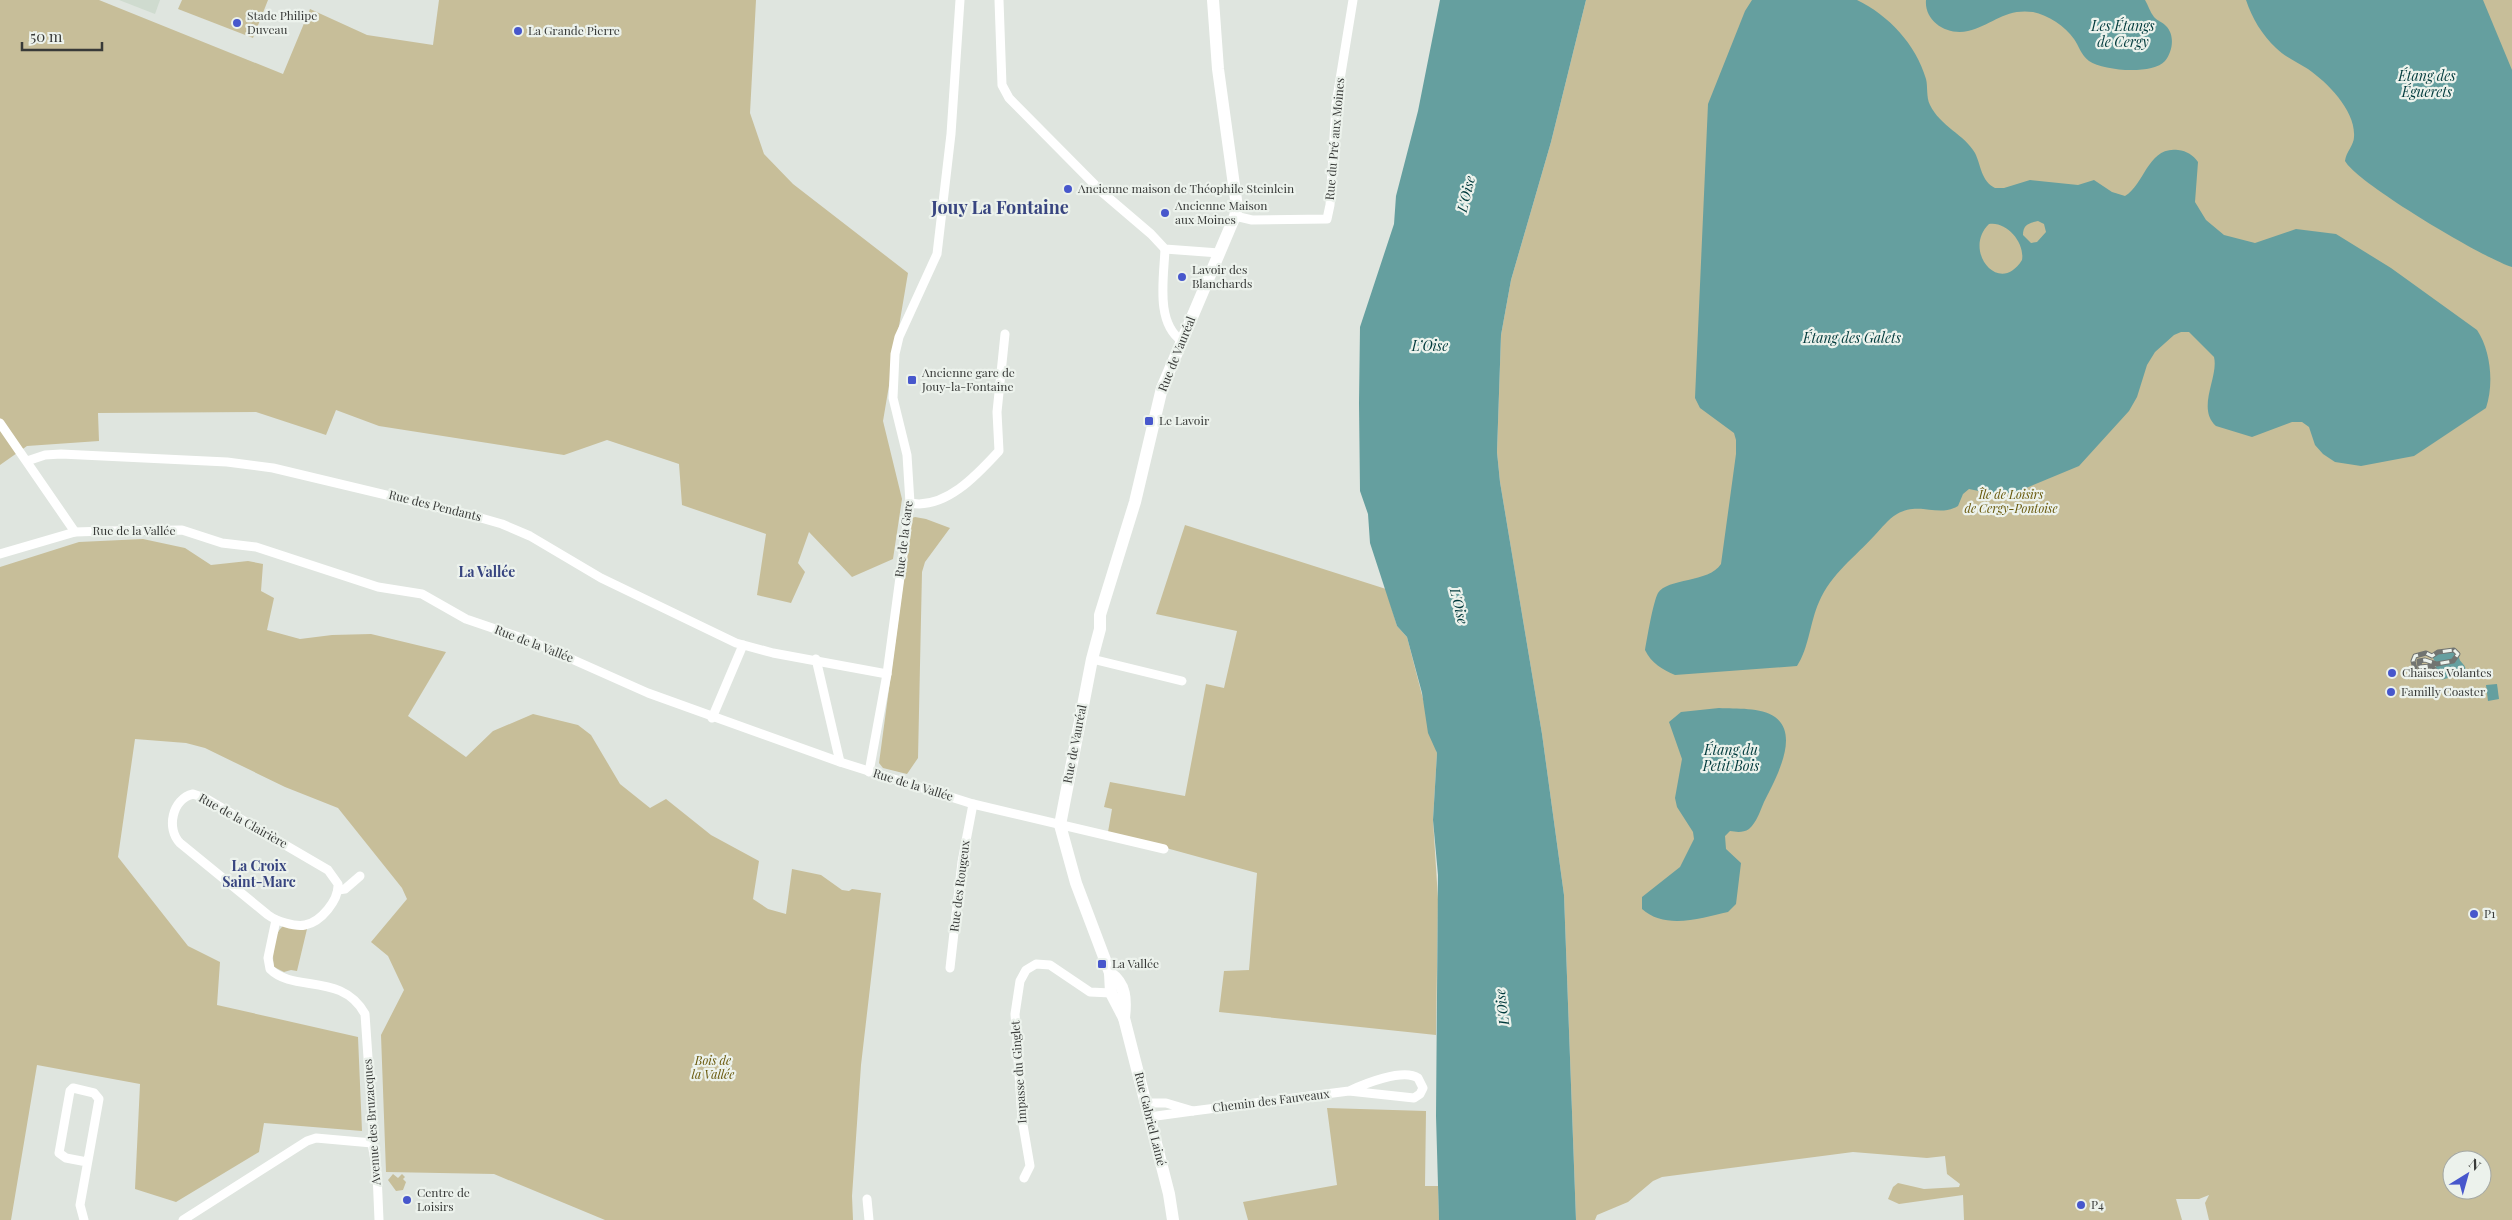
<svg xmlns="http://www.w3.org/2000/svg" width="2512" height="1220" viewBox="0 0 2512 1220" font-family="'Playfair Display',serif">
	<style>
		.built { fill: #cfdbcf }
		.green { fill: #c7be99; fill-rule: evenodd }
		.water { fill: #659f9f; fill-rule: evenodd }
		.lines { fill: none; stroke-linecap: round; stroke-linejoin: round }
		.canal { stroke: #659f9f; stroke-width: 11 }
		.street { stroke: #fff; stroke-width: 9 }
		.secondary { stroke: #fff; stroke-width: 12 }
		.rail-casing { stroke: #717471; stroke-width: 5 }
		.rail { stroke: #ecf2ec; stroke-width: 3; stroke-dasharray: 9; stroke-linecap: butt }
		.poi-dot { fill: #4757cc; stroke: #ecf2ec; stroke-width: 2 }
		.labels { text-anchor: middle; stroke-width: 4.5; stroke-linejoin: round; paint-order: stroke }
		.poi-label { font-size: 12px; fill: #383a38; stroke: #ecf2ec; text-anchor: start }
		.street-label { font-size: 12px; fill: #383a38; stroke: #ecf2ec }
		.park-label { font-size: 12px; font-style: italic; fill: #675709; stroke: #ecf2ec }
		.water-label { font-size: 14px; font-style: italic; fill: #003a3c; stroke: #ecf2ec }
		.neighbourhood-label { font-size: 14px; font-weight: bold; fill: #384580; stroke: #ecf2ec }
		.district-label { font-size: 18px; font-weight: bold; fill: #384580; stroke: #ecf2ec }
	</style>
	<rect width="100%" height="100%" fill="#dfe5df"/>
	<path class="built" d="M119,0H160L155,14Z"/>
	<g class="green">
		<path d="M0,0H99L283,74L310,9L367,35L433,45L439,0H756L750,113L764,154L793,184L908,273L883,421L902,499L893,559L852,577L809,532L798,563L805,572L791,603L757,595L766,534L682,505L679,464L607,440L564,455L379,426L336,410L326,435L256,412L98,413L99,441L27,446L0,465Z"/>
		<path d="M182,0H268L253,38L178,9Z"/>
		<path d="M1586,0H2512V1220H2209L2205,1203L2209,1195L2199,1199H2176L2182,1220H1964L1963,1195L1899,1204L1888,1199L1893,1187L1898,1183L1924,1189L1959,1187L1960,1184L1947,1174L1945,1156L1927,1158L1853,1152L1662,1177L1653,1181L1628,1202L1597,1215L1595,1220H1576L1564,895L1542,734L1500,482L1497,452L1501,335L1511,280L1551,142ZM2452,1160H2482V1190H2452Z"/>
		<path d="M915,517L926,519L950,528L925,562L922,572L918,758L907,774L883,768L879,763L912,518Z"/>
		<path d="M1185,525L1386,589L1397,626L1407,637L1437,753L1433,820L1438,899L1436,1035L1219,1012L1224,971L1249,970L1257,873L1108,832L1112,809L1104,807L1110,782L1185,796L1206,684L1224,688L1237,631L1156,614Z"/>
		<path d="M143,539L185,548L211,565L248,561L263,564L261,591L274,598L267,630L300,639L332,635L371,634L446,652L408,716L466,757L493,731L533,714L578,725L591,735L620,784L650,808L666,799L711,835L759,861L753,899L768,909L786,914L792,869L821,875L842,890L849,891L852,889L881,893L861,1065L852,1196L853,1220H605L494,1174L386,1172L381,1035L404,990L388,956L371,942L407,899L402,888L338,808L285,787L205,748L186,743L135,739L118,857L188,946L220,962L217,1005L358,1037L362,1131L264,1123L259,1152L176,1202L135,1189L140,1084L37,1065L11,1220H0V567L79,542Z"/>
		<path d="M285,925L307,929L297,971L291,970L284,972L274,967C272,955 273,931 285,925Z"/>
		<path d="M1327,1108L1426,1111L1425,1186H1438L1439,1220H1248L1243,1202L1337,1185Z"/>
		<path d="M393,1174L398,1178L402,1174L405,1177L403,1179L406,1182L403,1190L396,1191L388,1180Z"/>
	</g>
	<g class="water">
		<path d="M1440,0H1586L1551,142L1511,280L1501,335L1497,452L1500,482L1542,734L1564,895L1576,1220H1439L1436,1116L1438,875L1433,820L1437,753L1428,733L1422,693L1407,637L1397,626L1370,543L1368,514L1360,491L1359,403L1360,327L1394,224L1396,196L1418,111Z"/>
		<path d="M1752,0H1857C1888,15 1916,44 1926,79C1928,87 1926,97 1930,105C1940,126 1965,135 1975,153C1981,165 1981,181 1995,188H2004L2030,180L2078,185L2094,180L2112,192L2125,196C2145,184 2148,146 2178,150C2187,151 2193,155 2198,162L2195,202L2206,220L2224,235L2255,243L2296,229L2336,234L2391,268L2477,330C2491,351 2494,384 2486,408L2414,456L2361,466L2335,462L2323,454L2315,445L2309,427L2302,422H2292L2252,437L2216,426C2196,408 2219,377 2214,357L2189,332H2181L2174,335L2155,352L2147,365L2137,397L2129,411L2079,466L2019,491L1998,495L1969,489L1963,494L1958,506C1938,518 1920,501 1897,514C1887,520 1882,528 1875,535C1855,557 1831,574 1819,602C1810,622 1809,648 1797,666L1675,675C1663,670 1651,663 1645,650C1647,639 1653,602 1658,593C1667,578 1709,583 1721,564L1736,454V440L1734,433L1700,408L1695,398L1708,104L1745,11ZM2038,221L2044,224L2046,232L2037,242L2031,243L2023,235C2023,225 2028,223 2038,221ZM1989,224C2007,221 2025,243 2022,260C1999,297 1962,250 1989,224Z"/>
		<path d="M1926,0H2145C2148,5 2150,12 2154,17C2157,21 2163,22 2166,26C2175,35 2173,51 2165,61C2152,75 2104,71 2089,61C2081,55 2079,46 2074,39C2065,26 2048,15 2033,12C2005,8 1992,25 1968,31C1948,36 1924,22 1926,0Z"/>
		<path d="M2246,0H2483L2512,70V267C2485,259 2358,184 2345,161C2346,152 2354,145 2354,137C2356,111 2328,83 2308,69C2297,62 2285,57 2276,48C2262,35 2252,18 2246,0Z"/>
		<path d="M2497,684L2499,699L2488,701L2486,685Z"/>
		<path d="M1719,708C1736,709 1761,707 1775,717C1801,736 1774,781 1764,802C1760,811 1757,822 1749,829C1743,833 1736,832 1730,831L1725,836L1726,849L1741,863L1736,904L1728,912C1702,918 1665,930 1642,909V897L1680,867L1694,839L1693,832L1677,807L1675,798L1682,759L1669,722L1681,712Z"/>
	</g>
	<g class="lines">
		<path class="canal" d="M2452,654L2455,663L2460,669L2442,674L2441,668L2448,665L2447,659H2440L2438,656Z"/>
		<g class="street">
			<path d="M999,0L1002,85L1009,98L1103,193L1151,234L1165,249L1219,253"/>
			<path d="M1235,216L1252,220L1327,219L1330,205L1336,104L1353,0"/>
			<path d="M1165,249C1164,277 1155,323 1182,341"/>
			<path d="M0,423L75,532"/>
			<path d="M27,461L45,455L61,454L227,462L273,468L474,516L502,524L530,536L601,578L736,643L773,653L887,674"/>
			<path d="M910,503C945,510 977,475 999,451L997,412L1005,334"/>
			<path d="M0,554L75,532L107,531L182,530L222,543L256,547L378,587L422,594L466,619L531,641L648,693L840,762L973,804L1164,849"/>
			<path d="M816,659L840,762"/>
			<path d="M1092,659L1182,681"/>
			<path d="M712,718L743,645"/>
			<path d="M869,772L887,674L910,503L907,455L893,398L895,354L899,337L937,254L951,134L960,0"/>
			<path d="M193,794L205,798L328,870L338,884C339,900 321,922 305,925C295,927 276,921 268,915L180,843C166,829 172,799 193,794Z"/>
			<path d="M338,890L345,889L360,876"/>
			<path d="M276,920L268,958L270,969C294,993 342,972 365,1014L373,1130L372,1143L377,1173L379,1220"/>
			<path d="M950,968L962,862L973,804"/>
			<path d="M1146,1103H1166L1193,1111L1149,1117"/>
			<path d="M1193,1111L1349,1091L1414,1098L1420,1094L1423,1088L1418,1078C1403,1068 1364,1084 1349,1091"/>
			<path d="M1024,1178L1030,1166L1022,1119L1015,1014L1020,981L1026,970L1036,964L1050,965L1090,992L1111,993"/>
			<path d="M867,1199L869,1220"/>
			<path d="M84,1220L80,1205L99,1099L94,1093L73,1088L70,1091L59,1153L66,1158L87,1162"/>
			<path d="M183,1220L307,1141L316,1138L372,1143"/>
		</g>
		<g class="secondary">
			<path d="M1110,973C1126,984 1126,1000 1124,1018"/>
			<path d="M1173,1220L1169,1194L1124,1018L1111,993L1110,973L1076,883L1060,825L1092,659L1100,629V615L1135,502L1162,388L1235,216L1237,207L1218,69L1213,0"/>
		</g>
		<g class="rail-casing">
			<path id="rail" d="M2454,650L2458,654L2453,661L2437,664L2425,660L2419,661L2420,667L2431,666L2435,670L2432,675L2417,676L2413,661L2415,656L2426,653L2432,656L2438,652Z"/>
		</g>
		<use href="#rail" class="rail"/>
	</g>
	<g class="poi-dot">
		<circle cx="237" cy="23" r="5"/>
		<circle cx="518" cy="31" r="5"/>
		<circle cx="1068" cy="189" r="5"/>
		<circle cx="1165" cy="213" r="5"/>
		<circle cx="1182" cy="277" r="5"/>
		<rect x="907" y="375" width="10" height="10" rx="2.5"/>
		<rect x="1144" y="416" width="10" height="10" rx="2.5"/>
		<circle cx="2392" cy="673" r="5"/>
		<circle cx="2391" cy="692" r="5"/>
		<circle cx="2474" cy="914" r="5"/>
		<rect x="1097" y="959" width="10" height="10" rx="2.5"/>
		<circle cx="407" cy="1200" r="5"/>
		<circle cx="2081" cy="1205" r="5"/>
	</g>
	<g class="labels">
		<g class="poi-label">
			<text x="247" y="20">Stade Philipe<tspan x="247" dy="14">Duveau</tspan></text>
			<text x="528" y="35">La Grande Pierre</text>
			<text x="1078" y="193">Ancienne maison de Théophile Steinlein</text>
			<text x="1175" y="210">Ancienne Maison<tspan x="1175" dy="14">aux Moines</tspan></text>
			<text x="1192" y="274">Lavoir des<tspan x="1192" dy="14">Blanchards</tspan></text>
			<text x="922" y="377">Ancienne gare de<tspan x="922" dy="14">Jouy-la-Fontaine</tspan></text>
			<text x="1159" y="425">Le Lavoir</text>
			<text x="2402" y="677">Chaises Volantes</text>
			<text x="2401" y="696">Familly Coaster</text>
			<text x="2484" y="918">P1</text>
			<text x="1112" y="968">La Vallée</text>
			<text x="417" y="1197">Centre de<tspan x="417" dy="14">Loisirs</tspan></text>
			<text x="2091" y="1209">P4</text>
		</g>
		<g class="street-label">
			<text transform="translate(1335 139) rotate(-85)" y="4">Rue du Pré aux Moines</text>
			<text transform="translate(1177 354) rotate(-68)" y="4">Rue de Vauréal</text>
			<text transform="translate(435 506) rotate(14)" y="4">Rue des Pendants</text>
			<text x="134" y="535">Rue de la Vallée</text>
			<text transform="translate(904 539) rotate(-83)" y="4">Rue de la Gare</text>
			<text transform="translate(534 644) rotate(21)" y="4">Rue de la Vallée</text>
			<text transform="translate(1075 744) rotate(-79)" y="4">Rue de Vauréal</text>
			<text transform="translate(913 785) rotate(17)" y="4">Rue de la Vallée</text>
			<text transform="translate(243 821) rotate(29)" y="4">Rue de la Clairière</text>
			<text transform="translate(960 886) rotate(-83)" y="4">Rue des Rougeux</text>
			<text transform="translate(1019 1072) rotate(-94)" y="4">Impasse du Ginglet</text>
			<text transform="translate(1271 1101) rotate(-7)" y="4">Chemin des Fauveaux</text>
			<text transform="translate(1150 1119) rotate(76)" y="4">Rue Gabriel Lainé</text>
			<text transform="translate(372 1122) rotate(-94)" y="4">Avenue des Bruzacques</text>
		</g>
		<g class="park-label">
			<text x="2011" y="499">Île de Loisirs<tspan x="2011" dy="14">de Cergy-Pontoise</tspan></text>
			<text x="713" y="1065">Bois de<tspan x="713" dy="14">la Vallée</tspan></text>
		</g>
		<g class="water-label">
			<text x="2123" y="31">Les Étangs<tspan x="2123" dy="16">de Cergy</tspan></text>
			<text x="2427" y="81">Étang des<tspan x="2427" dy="16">Éguerets</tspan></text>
			<text transform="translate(1466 194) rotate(-76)" y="5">L'Oise</text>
			<text x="1852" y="343">Étang des Galets</text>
			<text x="1430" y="351">L’Oise</text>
			<text transform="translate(1459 606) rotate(76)" y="5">L'Oise</text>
			<text x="1731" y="755">Étang du<tspan x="1731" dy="16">Petit Bois</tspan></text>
			<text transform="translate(1502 1007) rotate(-97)" y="5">L'Oise</text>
		</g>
		<g class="neighbourhood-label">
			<text x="487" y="577">La Vallée</text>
			<text x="259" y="871">La Croix<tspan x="259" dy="16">Saint-Marc</tspan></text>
		</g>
		<g class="district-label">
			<text x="1000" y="214">Jouy La Fontaine</text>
		</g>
	</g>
	<g transform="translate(2467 1175) rotate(37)"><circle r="24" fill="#ecf2ec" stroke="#a4a8a4"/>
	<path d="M0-4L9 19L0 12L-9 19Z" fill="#4757cc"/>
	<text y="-8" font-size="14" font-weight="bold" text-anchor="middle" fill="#383a38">N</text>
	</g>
	<path d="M22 42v8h80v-8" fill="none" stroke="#383a38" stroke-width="2.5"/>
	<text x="30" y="42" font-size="15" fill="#383a38" stroke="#ecf2ec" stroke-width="4" paint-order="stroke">50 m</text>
</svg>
